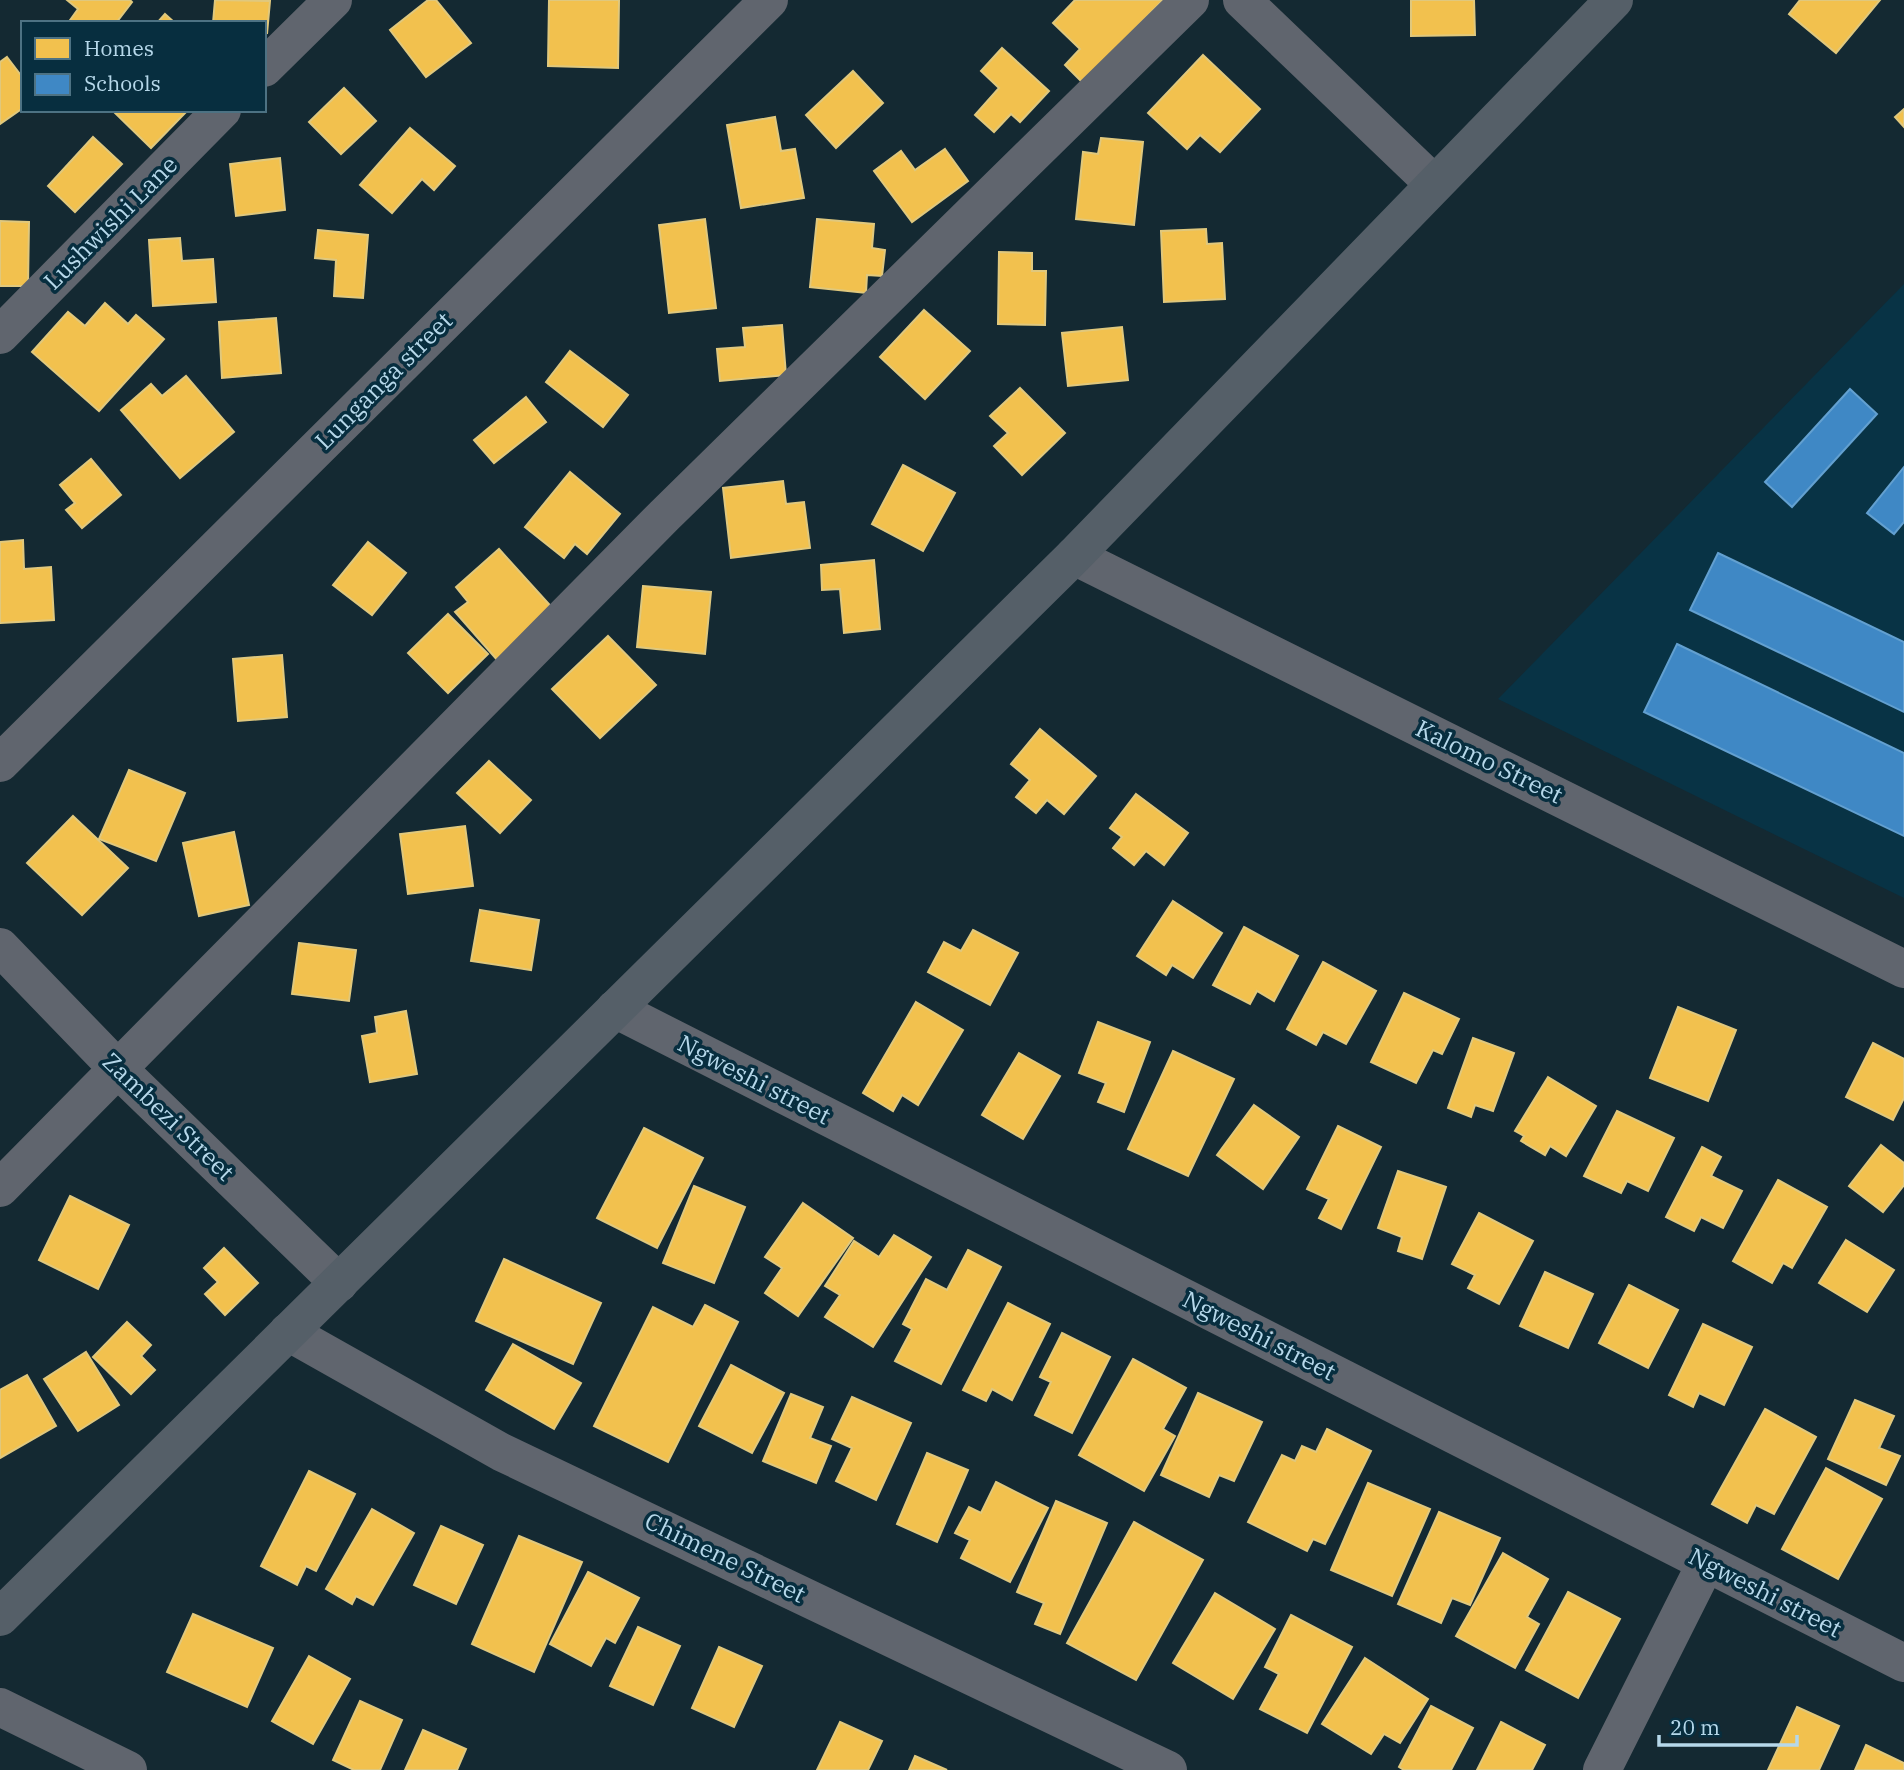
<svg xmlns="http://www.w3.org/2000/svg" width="1904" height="1770" viewBox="0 0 1904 1770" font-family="'IBM Plex Serif',serif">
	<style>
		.built { fill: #083345 }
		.homes { fill: #f2c14e; stroke: #e0c87d; stroke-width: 2 }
		.schools { fill: #3f88c5; stroke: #63a0d0; stroke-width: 2 }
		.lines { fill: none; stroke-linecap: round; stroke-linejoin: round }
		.street { stroke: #60656e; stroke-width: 38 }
		.secondary { stroke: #555f68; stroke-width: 38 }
		.labels { text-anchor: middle; stroke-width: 7; stroke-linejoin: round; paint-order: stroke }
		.street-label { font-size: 24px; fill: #b6d8ea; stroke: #072e3f }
	</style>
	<rect width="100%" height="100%" fill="#142932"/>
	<path class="built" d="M1904,284V898L1498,699Z"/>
	<g class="homes">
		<path d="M67,0H130L132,2L116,23H68L78,9Z"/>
		<path d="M215,0L270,1L267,34L264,23H213Z"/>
		<path d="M428,0H436L471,43L426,77L390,30Z"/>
		<path d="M549,0H619L618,68L548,66Z"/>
		<path d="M1075,0H1163L1083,83L1065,65L1080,49L1053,23Z"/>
		<path d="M1411,0H1474L1475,35L1411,36Z"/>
		<path d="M1800,0H1880L1836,53L1789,14Z"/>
		<path d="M165,14L175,23H157Z"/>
		<path d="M1002,48L1049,91L1020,122L1011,114L994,132L975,115L999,88L981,71Z"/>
		<path d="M1203,55L1260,109L1220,152L1200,135L1187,149L1148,113Z"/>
		<path d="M7,57L23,78V108L0,124V62Z"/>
		<path d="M853,71L883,103L836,148L806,115Z"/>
		<path d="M344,88L376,121L341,154L309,122Z"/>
		<path d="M1904,109V127L1895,117Z"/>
		<path d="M112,110H188L151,148Z"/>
		<path d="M775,117L781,151L795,149L804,198L741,208L727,125Z"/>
		<path d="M410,128L455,166L434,190L422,179L392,213L360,185Z"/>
		<path d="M93,137L122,164L75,212L48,186Z"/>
		<path d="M1101,138L1143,142L1134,225L1076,219L1083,152L1098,154Z"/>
		<path d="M945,149L968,181L912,222L874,171L901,151L915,170Z"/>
		<path d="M280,158L285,210L236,216L230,164Z"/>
		<path d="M705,219L716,308L669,313L659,225Z"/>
		<path d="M817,219L874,224L872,248L885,250L882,276L867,275L866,293L810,287Z"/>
		<path d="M0,221L29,222L28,286H0Z"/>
		<path d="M1206,229L1207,244L1222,243L1225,299L1164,302L1161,231Z"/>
		<path d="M318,230L368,235L363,298L334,296L336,260L315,258Z"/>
		<path d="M180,238L182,261L213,259L216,302L153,306L149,240Z"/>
		<path d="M999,252L1032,253V271H1046L1045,325L998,324Z"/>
		<path d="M105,303L128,324L136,315L164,339L99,411L32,352L68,312L85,326Z"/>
		<path d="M924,310L970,351L925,399L880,357Z"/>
		<path d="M276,318L281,373L222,378L219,322Z"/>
		<path d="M782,325L786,375L720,381L717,349L745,347L743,328Z"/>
		<path d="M1122,327L1128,380L1068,386L1062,333Z"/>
		<path d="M570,351L628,395L603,427L546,382Z"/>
		<path d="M186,376L234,432L180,478L121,410L151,384L162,396Z"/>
		<path d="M1020,388L1065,433L1022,475L994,446L1008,433L990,416Z"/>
		<path d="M526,397L546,422L494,463L474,440Z"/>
		<path d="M91,459L121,495L82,528L66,510L75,503L60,485Z"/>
		<path d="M903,465L955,493L923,551L872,524Z"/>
		<path d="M570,472L620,514L587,554L575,544L564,558L525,527Z"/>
		<path d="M783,481L786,504L804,502L810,548L731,558L723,488Z"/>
		<path d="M23,540L24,569L51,567L54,620L0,623V542Z"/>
		<path d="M368,542L406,573L372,615L333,585Z"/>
		<path d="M499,549L556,612L499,662L455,612L468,602L456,587Z"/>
		<path d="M874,560L880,629L844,633L840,589L822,590L821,565Z"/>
		<path d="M643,586L711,592L705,654L637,647Z"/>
		<path d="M448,614L488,654L448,693L408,653Z"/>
		<path d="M608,636L656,685L600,738L552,689Z"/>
		<path d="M282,655L287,717L238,721L233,659Z"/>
		<path d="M1040,729L1096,776L1064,814L1047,800L1036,813L1016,797L1030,780L1011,764Z"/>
		<path d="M489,761L531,800L500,833L457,793Z"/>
		<path d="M129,770L185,793L156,861L99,839Z"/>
		<path d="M1136,794L1188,833L1164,865L1146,851L1134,865L1113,848L1122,837L1110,828Z"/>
		<path d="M73,816L128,868L82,915L27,863Z"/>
		<path d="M465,826L473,886L408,894L400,834Z"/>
		<path d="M234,832L249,905L199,916L183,843Z"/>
		<path d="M1173,901L1222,933L1193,978L1172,965L1166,975L1137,956Z"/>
		<path d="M480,910L539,920L531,970L471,961Z"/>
		<path d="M1244,927L1298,956L1274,1001L1257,991L1250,1004L1213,985Z"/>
		<path d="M973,930L1018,953L990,1005L928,972L944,942L961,951Z"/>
		<path d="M299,943L356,950L349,1001L292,994Z"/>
		<path d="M1323,962L1376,991L1346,1044L1323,1032L1316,1045L1287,1029Z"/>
		<path d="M1404,993L1459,1019L1442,1054L1433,1050L1416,1083L1371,1062Z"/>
		<path d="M916,1002L963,1030L918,1105L902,1095L893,1111L863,1093Z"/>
		<path d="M1678,1007L1736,1030L1708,1101L1650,1078Z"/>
		<path d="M406,1011L417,1074L370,1082L362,1036L377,1033L375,1017Z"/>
		<path d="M1098,1022L1150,1042L1124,1112L1098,1102L1106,1083L1079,1073Z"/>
		<path d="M1473,1038L1514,1053L1493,1111L1475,1105L1471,1117L1448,1108Z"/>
		<path d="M1873,1043L1904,1059V1098L1893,1120L1846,1097Z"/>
		<path d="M1173,1051L1234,1079L1188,1176L1128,1149Z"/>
		<path d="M1019,1053L1060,1076L1023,1139L982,1115Z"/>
		<path d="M1548,1077L1596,1106L1566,1156L1550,1146L1545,1155L1521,1141L1524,1136L1515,1131Z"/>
		<path d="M1254,1105L1299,1137L1263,1189L1217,1155Z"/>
		<path d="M1617,1111L1674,1138L1648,1191L1627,1181L1621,1193L1584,1176Z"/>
		<path d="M1338,1126L1381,1147L1341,1229L1319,1218L1329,1199L1307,1189Z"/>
		<path d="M644,1128L703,1158L657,1248L597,1218Z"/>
		<path d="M1881,1145L1904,1163V1185L1883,1212L1849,1186Z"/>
		<path d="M1702,1147L1721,1157L1711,1176L1742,1191L1723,1228L1701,1217L1694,1231L1666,1217Z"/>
		<path d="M1398,1171L1446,1187L1422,1259L1398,1251L1402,1237L1378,1228Z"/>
		<path d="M1778,1180L1827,1207L1792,1268L1783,1263L1772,1283L1733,1261Z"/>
		<path d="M694,1186L745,1207L714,1283L663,1263Z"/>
		<path d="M70,1196L129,1225L98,1289L39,1260Z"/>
		<path d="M803,1203L853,1238L798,1316L765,1293L782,1268L765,1257Z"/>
		<path d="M1479,1213L1533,1241L1499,1304L1468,1288L1475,1275L1452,1264Z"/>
		<path d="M894,1235L931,1257L873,1347L825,1317L840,1295L825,1286L854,1241L879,1257Z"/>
		<path d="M1846,1240L1894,1270L1867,1312L1819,1283Z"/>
		<path d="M224,1248L258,1283L225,1315L205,1294L218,1282L204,1268Z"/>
		<path d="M968,1250L1001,1267L941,1384L895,1361L912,1329L903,1324L926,1279L947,1290Z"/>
		<path d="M504,1259L601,1303L573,1364L476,1321Z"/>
		<path d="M1545,1272L1593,1294L1568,1348L1520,1326Z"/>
		<path d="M1629,1285L1678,1310L1648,1368L1599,1343Z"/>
		<path d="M1008,1303L1050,1324L1012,1400L992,1389L986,1401L963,1390Z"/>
		<path d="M705,1305L738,1322L668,1462L594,1426L653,1307L693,1327Z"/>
		<path d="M127,1322L151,1345L141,1356L155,1370L131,1394L93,1357Z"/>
		<path d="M1703,1324L1752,1347L1724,1405L1699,1393L1693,1407L1669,1395Z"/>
		<path d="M1062,1333L1110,1357L1072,1433L1035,1415L1051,1382L1040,1377Z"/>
		<path d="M513,1344L581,1383L554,1429L486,1390Z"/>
		<path d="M86,1352L119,1405L78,1431L44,1379Z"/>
		<path d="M1133,1359L1186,1388L1163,1429L1175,1436L1144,1491L1079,1455Z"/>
		<path d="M731,1365L784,1393L752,1453L699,1426Z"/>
		<path d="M27,1375L56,1426L0,1458V1390Z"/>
		<path d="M1198,1393L1262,1422L1234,1481L1219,1475L1209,1497L1161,1475Z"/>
		<path d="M791,1394L823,1407L810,1438L831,1446L816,1483L763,1461Z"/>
		<path d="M852,1397L911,1423L876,1500L836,1481L852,1448L832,1439Z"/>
		<path d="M1855,1400L1894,1416L1879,1448L1900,1456L1886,1485L1828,1459Z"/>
		<path d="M1765,1409L1816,1437L1774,1514L1756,1505L1747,1523L1712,1504Z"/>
		<path d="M1327,1429L1371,1451L1325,1544L1313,1539L1307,1551L1248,1522L1282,1455L1295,1461L1302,1446L1316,1452Z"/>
		<path d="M927,1453L968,1470L937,1542L897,1524Z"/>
		<path d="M1826,1468L1882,1499L1838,1579L1782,1549Z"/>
		<path d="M309,1471L355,1494L316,1571L306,1566L297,1585L261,1566Z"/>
		<path d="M996,1482L1048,1508L1010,1582L961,1558L970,1540L955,1533L969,1507L981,1513Z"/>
		<path d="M1368,1483L1430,1509L1392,1596L1331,1570Z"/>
		<path d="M1056,1501L1107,1523L1060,1634L1035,1624L1044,1603L1017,1592Z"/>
		<path d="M372,1509L414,1533L373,1605L356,1596L352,1604L326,1589Z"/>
		<path d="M1439,1512L1500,1538L1470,1605L1452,1598L1441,1623L1398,1604Z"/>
		<path d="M1134,1522L1203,1560L1136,1680L1067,1643Z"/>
		<path d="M441,1526L483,1545L456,1604L414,1585Z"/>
		<path d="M519,1536L582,1562L534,1672L472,1644Z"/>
		<path d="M1503,1553L1548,1579L1527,1617L1539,1624L1515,1668L1456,1636Z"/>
		<path d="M588,1572L639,1598L615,1643L606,1638L591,1666L550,1644Z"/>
		<path d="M1568,1592L1620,1619L1578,1698L1526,1670Z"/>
		<path d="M1215,1593L1275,1629L1233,1699L1173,1663Z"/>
		<path d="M193,1614L273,1648L247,1707L167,1672Z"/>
		<path d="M1291,1615L1352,1647L1307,1733L1260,1709L1279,1674L1265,1667Z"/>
		<path d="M638,1627L680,1646L653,1705L610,1686Z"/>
		<path d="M719,1647L762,1666L734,1727L692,1708Z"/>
		<path d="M309,1656L350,1679L313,1744L272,1721Z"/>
		<path d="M1365,1658L1428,1699L1400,1743L1384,1734L1371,1754L1322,1724Z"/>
		<path d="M360,1701L402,1720L380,1770H354L333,1760Z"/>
		<path d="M1431,1706L1473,1728L1451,1770H1404L1399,1767Z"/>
		<path d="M1797,1707L1839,1726L1819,1770H1768Z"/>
		<path d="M840,1722L882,1741L868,1770H817Z"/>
		<path d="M1501,1722L1545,1745L1532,1770H1477Z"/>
		<path d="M423,1730L466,1749L457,1770H405Z"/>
		<path d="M1866,1745L1904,1763V1770H1855Z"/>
		<path d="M915,1756L947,1770H909Z"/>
	</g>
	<g class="schools">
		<path d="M1850,389L1877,414L1792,507L1765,482Z"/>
		<path d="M1904,467V522L1894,534L1867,513Z"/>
		<path d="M1718,553L1904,642V712L1690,610Z"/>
		<path d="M1677,644L1904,753V836L1644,712Z"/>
	</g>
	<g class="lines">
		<g class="street">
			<path d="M1242,0L1433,183"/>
			<path d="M264,68L333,0"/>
			<path d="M0,335L222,110"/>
			<path d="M1074,556L1904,969"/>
			<path d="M0,763L769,0"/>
			<path d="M0,947L118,1069L339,1283"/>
			<path d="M615,1009L1904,1663"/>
			<path d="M0,1188L664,516L1190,0"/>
			<path d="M288,1332L501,1452L1168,1770"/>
			<path d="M0,1707L128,1770"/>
			<path d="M1602,1770L1706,1563"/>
		</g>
		<path class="secondary" d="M0,1617L1074,556L1614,0"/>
	</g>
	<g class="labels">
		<g class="street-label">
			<text transform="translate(111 223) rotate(-45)" y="8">Lushwishi Lane</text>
			<text transform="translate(384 381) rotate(-45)" y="8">Lunganga street</text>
			<text transform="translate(1489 762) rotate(26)" y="8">Kalomo Street</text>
			<text transform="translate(754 1080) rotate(27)" y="8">Ngweshi street</text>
			<text transform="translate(168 1117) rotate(44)" y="8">Zambezi Street</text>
			<text transform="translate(1259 1336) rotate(27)" y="8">Ngweshi street</text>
			<text transform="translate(725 1558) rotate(26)" y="8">Chimene Street</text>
			<text transform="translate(1765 1593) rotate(27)" y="8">Ngweshi street</text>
		</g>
	</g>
	<rect x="21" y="21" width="245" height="91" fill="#072e3f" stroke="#4d7283" stroke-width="2"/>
	<rect x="35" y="38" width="35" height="21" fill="#f2c14e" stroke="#4d7283" stroke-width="2"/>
	<text x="84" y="56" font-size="21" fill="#b6d8ea">Homes</text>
	<rect x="35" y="74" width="35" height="21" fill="#3f88c5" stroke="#4d7283" stroke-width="2"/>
	<text x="84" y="91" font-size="21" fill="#b6d8ea">Schools</text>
	<path d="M1659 1735v10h138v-10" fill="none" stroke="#b6d8ea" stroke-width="3.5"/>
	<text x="1670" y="1735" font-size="21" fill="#b6d8ea" stroke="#072e3f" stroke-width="5" paint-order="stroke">20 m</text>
</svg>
